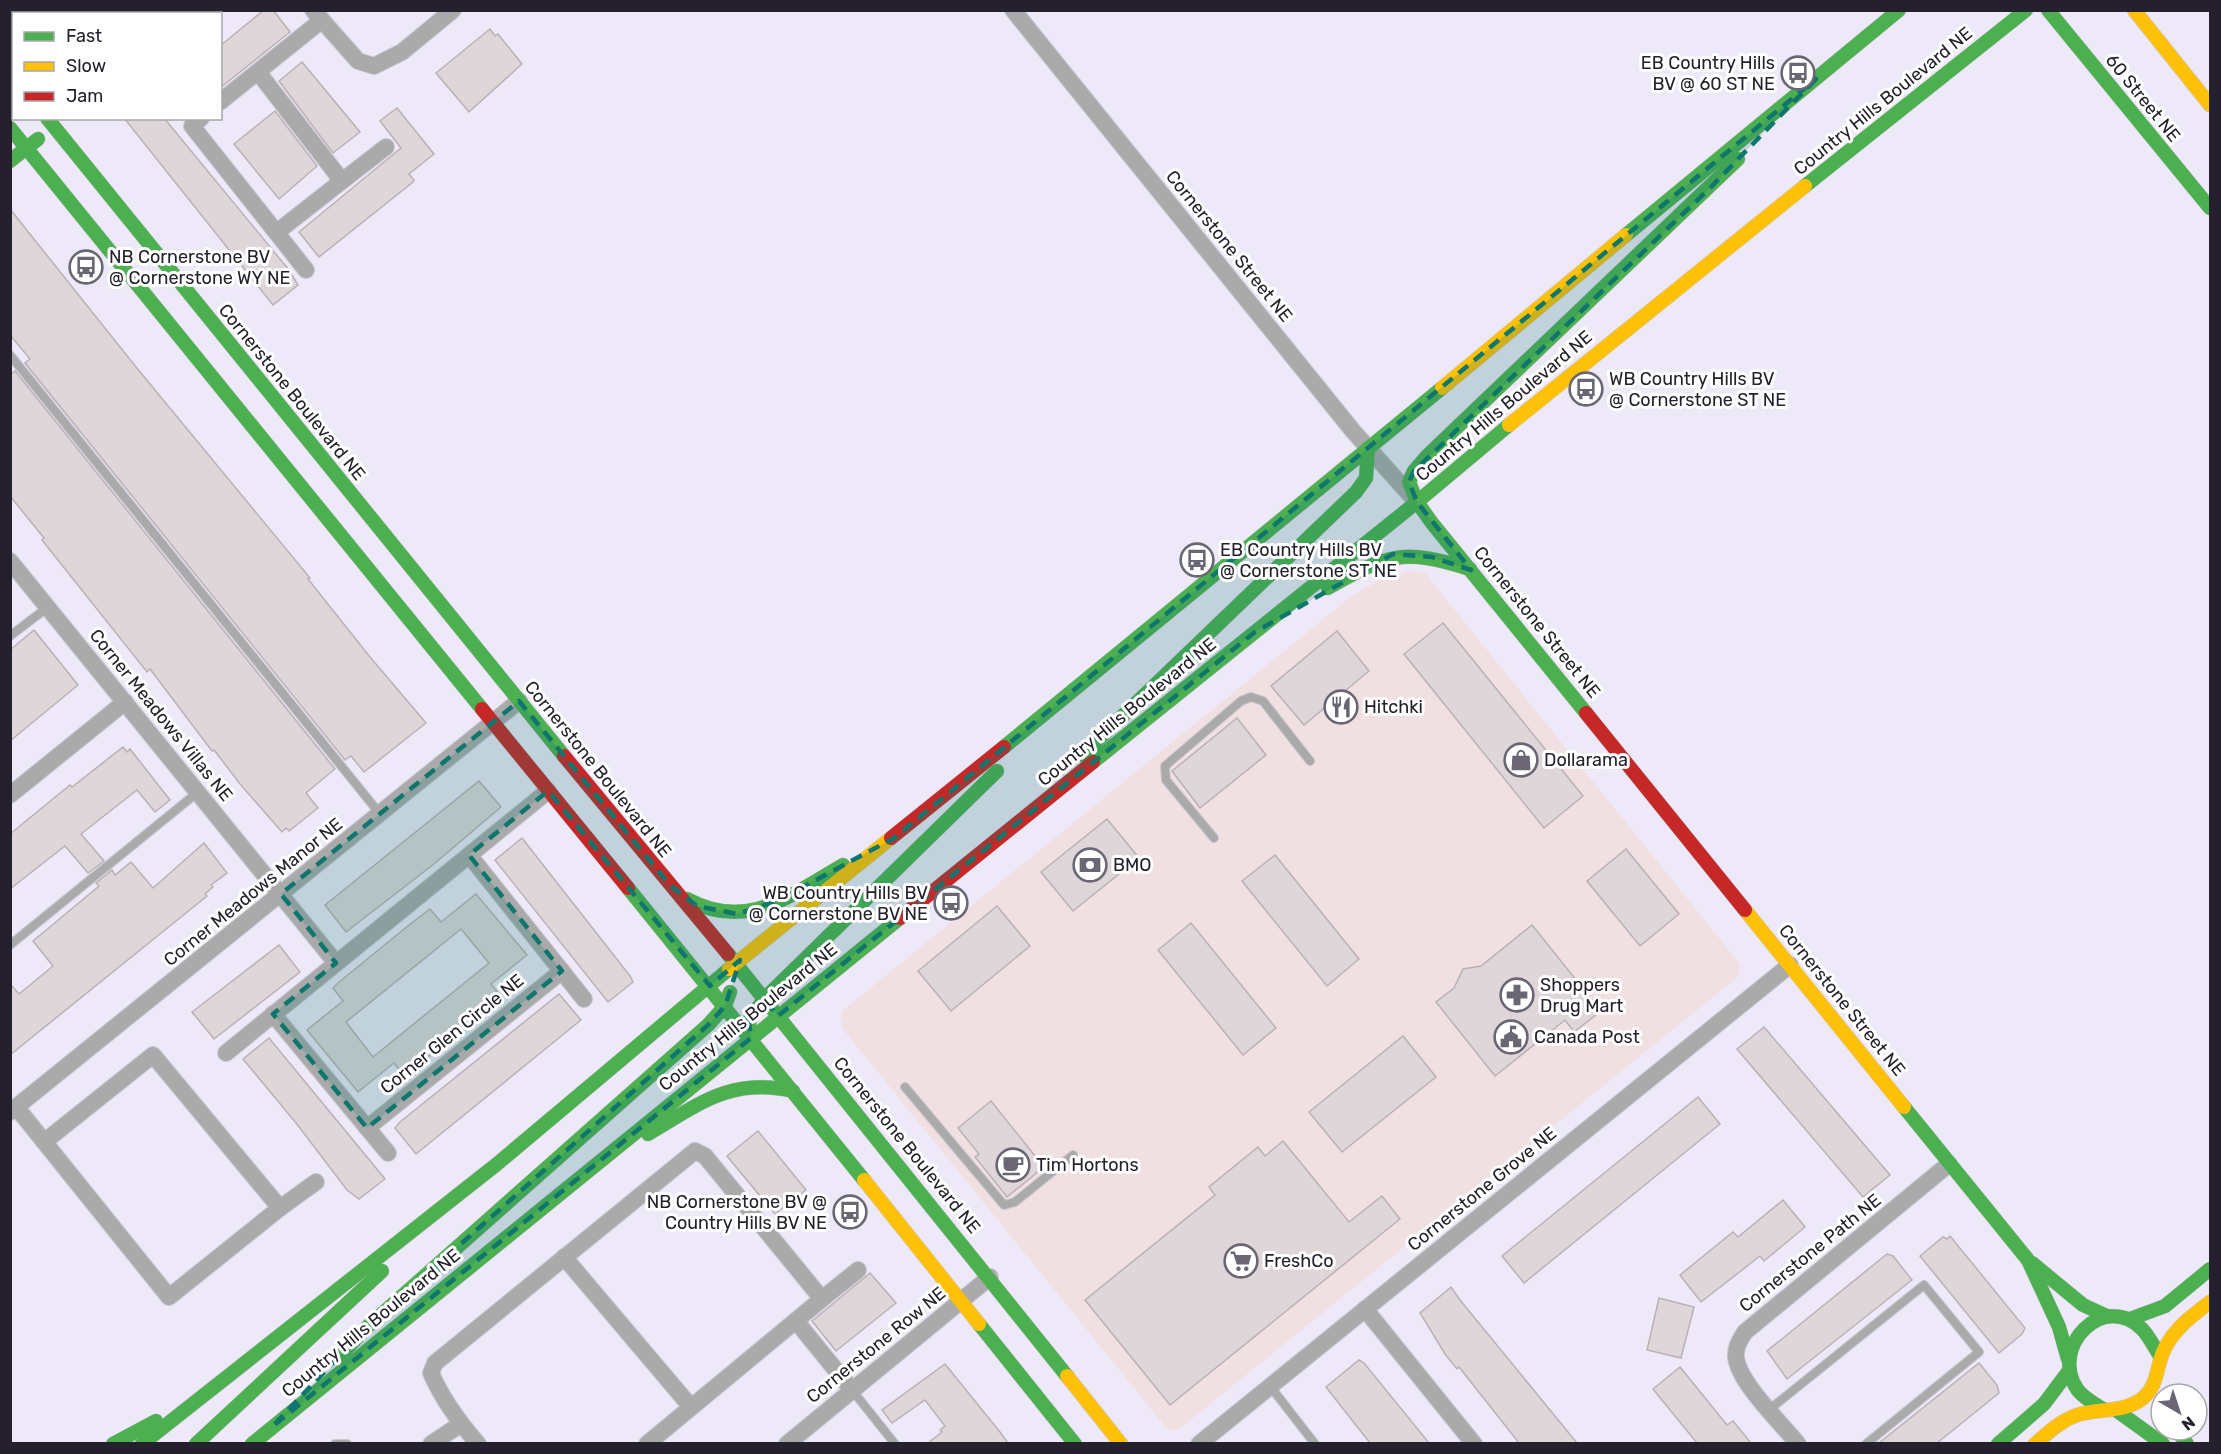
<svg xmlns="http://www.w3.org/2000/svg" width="2221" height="1454" viewBox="0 0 2221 1454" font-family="Rubik,sans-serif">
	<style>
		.commercial { fill: #f0e0e2 }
		.building { fill: #dfd6da; stroke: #bab1b5; stroke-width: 1.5; fill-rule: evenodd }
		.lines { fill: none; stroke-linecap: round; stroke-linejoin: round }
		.lane-casing { stroke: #cac6d3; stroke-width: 10 }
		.street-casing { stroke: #cac6d3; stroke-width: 18 }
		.fast-casing { stroke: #cac6d3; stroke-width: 15 }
		.slow-casing { stroke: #cac6d3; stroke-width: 15 }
		.jam-casing { stroke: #cac6d3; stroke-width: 15 }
		.lane { stroke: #abaaab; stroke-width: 8 }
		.street { stroke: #abaaab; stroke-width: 16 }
		.fast { stroke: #4caf50; stroke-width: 14 }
		.slow { stroke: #ffc107; stroke-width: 14 }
		.jam { stroke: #c62828; stroke-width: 14 }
		.marked { fill: #0f766e; fill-opacity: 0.2; stroke: #0f766e; stroke-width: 4.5; stroke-dasharray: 12 8; stroke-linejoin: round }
		.labels { text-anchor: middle; stroke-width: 6; stroke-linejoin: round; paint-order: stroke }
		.poi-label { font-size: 18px; fill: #24202d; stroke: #fff; text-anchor: start }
		.street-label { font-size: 18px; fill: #24202d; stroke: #fff }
	</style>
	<rect width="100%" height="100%" fill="#eee9f9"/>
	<path class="commercial" d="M1409,571L1425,573L1740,964L1739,976L1178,1430H1168L842,1028L841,1012L1353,595L1378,581Z"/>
	<g class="building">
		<path d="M264,10H273L290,32L220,88V46Z"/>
		<path d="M490,29L495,36L498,34L522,64L469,112L436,73Z"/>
		<path d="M302,62L360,132L333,153L279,81Z"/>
		<path d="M397,108L434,154L409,174L414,180L413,182L319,257L299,232L401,148L380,121Z"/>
		<path d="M275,111L317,166L279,199L234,144Z"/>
		<path d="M124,118H164L289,270L298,285L273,305Z"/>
		<path d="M10,209L136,367L310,578L308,579L370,657L426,723L364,772L351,756L345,760L25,363L30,359L10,335Z"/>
		<path d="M15,371L335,769L306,793L318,808L289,831L286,828L282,832L240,784L214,750L212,751L150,669L147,672L42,540L44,538L10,496V375Z"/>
		<path d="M1443,623L1583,796L1544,828L1404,654Z"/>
		<path d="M34,630L78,685L10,741V650Z"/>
		<path d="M1337,631L1369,671L1304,725L1271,686Z"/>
		<path d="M1237,718L1266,755L1200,808L1172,771Z"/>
		<path d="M123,747L127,752L130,749L170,800L155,812L137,790L81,834L104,861L88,873L65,846L10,889V834L70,785L72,787Z"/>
		<path d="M479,781L501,807L434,864L346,932L325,905Z"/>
		<path d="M1107,819L1139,858L1073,911L1041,872Z"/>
		<path d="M522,838L630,976L633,982L608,1002L495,860Z"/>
		<path d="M204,843L227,873L211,885L213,887L205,894L207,896L10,1055V984L19,994L53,966L33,941L99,886L96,883L112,870L115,875L131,862L153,888Z"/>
		<path d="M1626,849L1679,914L1640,946L1587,881Z"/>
		<path d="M1275,855L1359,959L1327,986L1242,881Z"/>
		<path d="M476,894L527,955L491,984L501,997L473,1021L404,1076L394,1063L358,1092L307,1030L343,1001L333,988L338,983L409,925L430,909L441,922ZM461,929L489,963L373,1057L346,1022Z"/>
		<path d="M997,906L1030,946L951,1011L918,971Z"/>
		<path d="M1191,923L1276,1028L1243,1055L1158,950Z"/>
		<path d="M1532,925L1601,1011L1574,1032L1565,1020L1495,1076L1436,1002L1454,988L1463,969L1481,966Z"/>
		<path d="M279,945L300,972L214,1039L192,1012Z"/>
		<path d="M559,994L581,1020L416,1154L395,1128L400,1122Z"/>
		<path d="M1764,1027L1890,1175L1863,1197L1737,1049Z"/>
		<path d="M1403,1036L1436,1077L1342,1152L1309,1112Z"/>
		<path d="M269,1038L385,1179L359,1199L347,1190L296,1123L243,1059Z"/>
		<path d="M1698,1097L1720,1124L1524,1283L1502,1256Z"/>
		<path d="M991,1101L1044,1167L1007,1197L975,1157L979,1154L958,1128Z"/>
		<path d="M758,1131L806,1190L775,1214L727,1156Z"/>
		<path d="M1283,1141L1349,1222L1382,1196L1400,1219L1170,1405L1085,1300L1215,1195L1209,1187L1258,1147L1265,1156Z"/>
		<path d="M1783,1200L1805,1227L1764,1261L1760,1256L1701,1302L1680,1275L1733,1232L1738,1237Z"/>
		<path d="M1950,1236L2025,1328L2022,1334L1999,1353L1920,1256L1943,1237L1947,1239Z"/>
		<path d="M1887,1254L1893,1256L1912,1280L1787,1379L1767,1351Z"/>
		<path d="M870,1273L896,1303L836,1351L812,1321Z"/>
		<path d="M1451,1287L1460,1300L1577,1443H1519L1459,1367L1457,1369L1445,1354L1420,1313Z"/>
		<path d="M1659,1298L1694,1307L1681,1358L1647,1350Z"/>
		<path d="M1359,1360L1364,1363L1429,1443H1370L1326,1387Z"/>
		<path d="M1979,1363L1997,1385L1999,1393L1937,1443H1879Z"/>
		<path d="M945,1364L1000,1432L1008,1443H928L942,1432L940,1430L945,1426L925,1400L892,1423L882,1410Z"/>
		<path d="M1680,1367L1727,1425L1733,1421L1751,1443H1697L1653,1389Z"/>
	</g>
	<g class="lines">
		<g class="lane-casing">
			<g id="lane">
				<path d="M10,355L380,814"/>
				<path d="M10,636L48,607"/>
				<path d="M1214,838L1166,780L1165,766L1241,701L1251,697L1263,701L1310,761"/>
				<path d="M10,945L198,792"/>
				<path d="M905,1087L1004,1205L1015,1202L1073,1155"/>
				<path d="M1270,1386L1315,1444"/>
				<path d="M852,1390L895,1444"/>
				<path d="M1770,1409L1924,1285L1979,1352L1866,1444"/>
				<path d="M335,1444H347"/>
			</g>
		</g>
		<g class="street-casing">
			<g id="street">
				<path d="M313,10L358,61L374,66L402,52L453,10"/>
				<path d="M1013,10L1353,431L1412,497"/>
				<path d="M151,14L154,10"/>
				<path d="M193,14L197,10"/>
				<path d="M258,72L342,181L277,232"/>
				<path d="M220,102L322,20"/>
				<path d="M201,118L192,126L306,270"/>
				<path d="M342,181L386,147"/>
				<path d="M10,561L336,963"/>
				<path d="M10,795L125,702"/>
				<path d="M469,855L584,999"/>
				<path d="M273,1014L388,1153"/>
				<path d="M226,1053L548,791"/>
				<path d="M17,1108L169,1297L280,1208L153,1055L44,1142"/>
				<path d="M10,1112L519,701"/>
				<path d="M367,1128L562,971"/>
				<path d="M280,1208L316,1182"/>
				<path d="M564,1257L691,1407"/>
				<path d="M822,1299L858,1270"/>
				<path d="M1365,1309L1474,1444"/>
				<path d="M796,1321L852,1390"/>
				<path d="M431,1444L461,1424"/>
				<path d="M478,1444C459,1422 442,1399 431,1373L435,1363L695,1151L705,1156L822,1299L647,1444"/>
				<path d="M787,1444L990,1277"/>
				<path d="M1199,1444L1790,965"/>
				<path d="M1798,1444C1782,1424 1738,1382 1736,1357C1735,1347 1740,1340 1745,1332L1949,1164"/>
			</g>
		</g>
		<g class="fast-casing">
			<g id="fast">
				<path d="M2048,10L2210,208"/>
				<path d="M10,73L14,76"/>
				<path d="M47,118L564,756"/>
				<path d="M10,128L482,709"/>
				<path d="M10,161L38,139"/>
				<path d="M1805,186L2026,10"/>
				<path d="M1626,235L1899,10"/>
				<path d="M1328,588C1388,554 1403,548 1470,569"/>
				<path d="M1586,713L1432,523L1417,502L1409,482L1414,471L1427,456L1738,159"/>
				<path d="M1004,747L1442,388"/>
				<path d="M1082,755L1356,492L1366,478L1368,448"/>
				<path d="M1093,762L1417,502L1509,425"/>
				<path d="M628,888L864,1180"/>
				<path d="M687,899C747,932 791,895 843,865"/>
				<path d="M728,954L1067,1376"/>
				<path d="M751,1038L749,1021L764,999L997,771"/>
				<path d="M1904,1107L2028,1260L2059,1327L2068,1359"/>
				<path d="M648,1134C699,1104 731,1077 793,1091"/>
				<path d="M2032,1263L2083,1305L2107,1316"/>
				<path d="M2130,1319L2165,1306L2210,1269"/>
				<path d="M979,1324L1075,1444"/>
				<path d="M339,1357L366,1328L708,1025L725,1006L730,992"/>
				<path d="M2103,1409C2095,1404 2082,1397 2077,1389C2049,1346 2104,1291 2142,1329C2149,1336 2154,1347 2160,1356"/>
				<path d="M2116,1410L2163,1444"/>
				<path d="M2177,1430L2187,1444"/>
				<path d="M113,1444L156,1421"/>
				<path d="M142,1444L497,1164L729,969"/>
				<path d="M196,1444L382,1271"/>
				<path d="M252,1444L900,918"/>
				<path d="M1998,1444L2044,1404L2068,1372"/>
			</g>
		</g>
		<g class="slow-casing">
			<g id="slow">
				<path d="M2134,10L2210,105"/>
				<path d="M1442,388L1626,235"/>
				<path d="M1509,425L1805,186"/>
				<path d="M1745,910L1904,1107"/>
				<path d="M729,969L891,838"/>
				<path d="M864,1180L979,1324"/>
				<path d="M1067,1376L1121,1444"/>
				<path d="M2035,1444C2048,1433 2060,1421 2077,1415C2098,1408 2125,1413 2143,1398C2159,1385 2156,1364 2165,1348C2175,1328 2193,1315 2210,1302"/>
			</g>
		</g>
		<g class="jam-casing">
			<g id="jam">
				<path d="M482,709L628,888"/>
				<path d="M1586,713L1745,910"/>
				<path d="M564,756L728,954"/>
				<path d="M891,838L1004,747"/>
				<path d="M900,918L1093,762"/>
			</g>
		</g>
		<use href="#lane" class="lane"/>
		<use href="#street" class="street"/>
		<use href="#fast" class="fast"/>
		<use href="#slow" class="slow"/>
		<use href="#jam" class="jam"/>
	</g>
	<path class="marked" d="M1816,79L1710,188L1414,471L1409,482L1417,502L1471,570L1432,557L1393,554L1255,632L778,1016L764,999L749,1021L751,1038L272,1427L366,1328L708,1025L725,1006L740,960L710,986L548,791L469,855L562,971L367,1128L273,1014L336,963L281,894L519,701L670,885L697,906L737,914L777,901L894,838Z"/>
	<defs>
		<g id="bus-ring" transform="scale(1.725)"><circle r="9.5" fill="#fff" stroke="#6b6674" stroke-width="1.5"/><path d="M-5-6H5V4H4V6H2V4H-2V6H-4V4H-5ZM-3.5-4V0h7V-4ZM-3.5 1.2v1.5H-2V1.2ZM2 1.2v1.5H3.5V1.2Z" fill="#6b6674"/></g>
		<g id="restaurant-ring" transform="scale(1.725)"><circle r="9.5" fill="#fff" stroke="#6b6674" stroke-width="1.5"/><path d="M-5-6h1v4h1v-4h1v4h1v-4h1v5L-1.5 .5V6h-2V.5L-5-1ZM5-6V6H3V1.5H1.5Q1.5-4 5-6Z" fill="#6b6674"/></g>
		<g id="shop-ring" transform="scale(1.725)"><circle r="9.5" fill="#fff" stroke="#6b6674" stroke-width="1.5"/><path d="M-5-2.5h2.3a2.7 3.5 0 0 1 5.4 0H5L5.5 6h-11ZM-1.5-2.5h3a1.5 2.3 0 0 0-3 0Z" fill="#6b6674"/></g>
		<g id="bank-ring" transform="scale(1.725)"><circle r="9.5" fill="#fff" stroke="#6b6674" stroke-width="1.5"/><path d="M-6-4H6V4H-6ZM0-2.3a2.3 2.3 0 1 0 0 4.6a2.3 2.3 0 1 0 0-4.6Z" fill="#6b6674"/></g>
		<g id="pharmacy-ring" transform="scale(1.725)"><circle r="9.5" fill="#fff" stroke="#6b6674" stroke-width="1.5"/><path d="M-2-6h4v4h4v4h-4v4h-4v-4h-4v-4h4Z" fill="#6b6674"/></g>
		<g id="civic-ring" transform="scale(1.725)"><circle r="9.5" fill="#fff" stroke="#6b6674" stroke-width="1.5"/><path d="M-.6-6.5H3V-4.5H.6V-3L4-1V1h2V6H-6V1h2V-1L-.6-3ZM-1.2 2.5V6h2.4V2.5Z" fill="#6b6674"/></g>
		<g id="cafe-ring" transform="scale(1.725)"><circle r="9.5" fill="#fff" stroke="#6b6674" stroke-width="1.5"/><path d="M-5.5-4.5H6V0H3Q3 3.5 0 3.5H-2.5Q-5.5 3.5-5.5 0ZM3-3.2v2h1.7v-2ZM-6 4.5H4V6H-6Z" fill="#6b6674"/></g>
		<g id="supermarket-ring" transform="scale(1.725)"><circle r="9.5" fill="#fff" stroke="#6b6674" stroke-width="1.5"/><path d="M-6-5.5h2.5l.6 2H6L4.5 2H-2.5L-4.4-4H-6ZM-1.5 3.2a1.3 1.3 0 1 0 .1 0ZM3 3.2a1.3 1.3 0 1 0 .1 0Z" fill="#6b6674"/></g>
	</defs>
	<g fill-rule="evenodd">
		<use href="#bus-ring" x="1798" y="73"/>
		<use href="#bus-ring" x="86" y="267"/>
		<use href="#bus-ring" x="1586" y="389"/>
		<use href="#bus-ring" x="1197" y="560"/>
		<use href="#restaurant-ring" x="1341" y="707"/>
		<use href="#shop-ring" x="1521" y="760"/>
		<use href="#bank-ring" x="1090" y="865"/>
		<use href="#bus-ring" x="951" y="903"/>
		<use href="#pharmacy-ring" x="1517" y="995"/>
		<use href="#civic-ring" x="1511" y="1037"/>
		<use href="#cafe-ring" x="1013" y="1165"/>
		<use href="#bus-ring" x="850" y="1212"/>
		<use href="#supermarket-ring" x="1241" y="1261"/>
	</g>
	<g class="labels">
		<g class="poi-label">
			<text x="1775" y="69" text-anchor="end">EB Country Hills<tspan x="1775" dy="21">BV @ 60 ST NE</tspan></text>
			<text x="109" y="263">NB Cornerstone BV<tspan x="109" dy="21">@ Cornerstone WY NE</tspan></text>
			<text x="1609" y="385">WB Country Hills BV<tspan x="1609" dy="21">@ Cornerstone ST NE</tspan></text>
			<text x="1220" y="556">EB Country Hills BV<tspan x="1220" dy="21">@ Cornerstone ST NE</tspan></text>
			<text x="1364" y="713">Hitchki</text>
			<text x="1544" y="766">Dollarama</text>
			<text x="1113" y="871">BMO</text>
			<text x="928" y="899" text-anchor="end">WB Country Hills BV<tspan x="928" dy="21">@ Cornerstone BV NE</tspan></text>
			<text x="1540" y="991">Shoppers<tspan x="1540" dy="21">Drug Mart</tspan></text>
			<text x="1534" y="1043">Canada Post</text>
			<text x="1036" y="1171">Tim Hortons</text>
			<text x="827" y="1208" text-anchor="end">NB Cornerstone BV @<tspan x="827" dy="21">Country Hills BV NE</tspan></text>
			<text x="1264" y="1267">FreshCo</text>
		</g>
		<g class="street-label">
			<text transform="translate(2143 98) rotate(51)" y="6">60 Street NE</text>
			<text transform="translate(1883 101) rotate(-39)" y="6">Country Hills Boulevard NE</text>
			<text transform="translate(1229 246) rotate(51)" y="6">Cornerstone Street NE</text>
			<text transform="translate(292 392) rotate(51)" y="6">Cornerstone Boulevard NE</text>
			<text transform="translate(1504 406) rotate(-40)" y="6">Country Hills Boulevard NE</text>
			<text transform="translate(1537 622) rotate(51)" y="6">Cornerstone Street NE</text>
			<text transform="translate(1127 712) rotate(-39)" y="6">Country Hills Boulevard NE</text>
			<text transform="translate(161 715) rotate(51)" y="6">Corner Meadows Villas NE</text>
			<text transform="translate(598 769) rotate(51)" y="6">Cornerstone Boulevard NE</text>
			<text transform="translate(253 892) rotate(-39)" y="6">Corner Meadows Manor NE</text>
			<text transform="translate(1842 1000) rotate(51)" y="6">Cornerstone Street NE</text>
			<text transform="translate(748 1017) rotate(-39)" y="6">Country Hills Boulevard NE</text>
			<text transform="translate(452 1034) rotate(-39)" y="6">Corner Glen Circle NE</text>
			<text transform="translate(907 1145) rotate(51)" y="6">Cornerstone Boulevard NE</text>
			<text transform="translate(1482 1189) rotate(-39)" y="6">Cornerstone Grove NE</text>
			<text transform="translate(1810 1253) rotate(-39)" y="6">Cornerstone Path NE</text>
			<text transform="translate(371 1323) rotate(-39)" y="6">Country Hills Boulevard NE</text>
			<text transform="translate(876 1345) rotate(-39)" y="6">Cornerstone Row NE</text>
		</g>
	</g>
	<rect width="2221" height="1454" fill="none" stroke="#24202d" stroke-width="24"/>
	<rect x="12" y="12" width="210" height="108" fill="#ffffff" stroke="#a7a6ab" stroke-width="1.5"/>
	<rect x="24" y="32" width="30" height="9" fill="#4caf50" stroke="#a7a6ab" stroke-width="1.5"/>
	<text x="66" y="42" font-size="18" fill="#24202d">Fast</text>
	<rect x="24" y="62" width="30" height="9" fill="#ffc107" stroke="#a7a6ab" stroke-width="1.5"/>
	<text x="66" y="72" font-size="18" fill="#24202d">Slow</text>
	<rect x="24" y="92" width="30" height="9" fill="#c62828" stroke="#a7a6ab" stroke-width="1.5"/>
	<text x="66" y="102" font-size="18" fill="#24202d">Jam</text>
	<g transform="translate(2179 1412) rotate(141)"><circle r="28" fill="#ffffff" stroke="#a7a6ab" stroke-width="1.5"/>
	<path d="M0-4.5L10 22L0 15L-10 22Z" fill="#6b6674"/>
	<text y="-9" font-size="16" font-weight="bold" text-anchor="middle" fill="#24202d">N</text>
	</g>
</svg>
